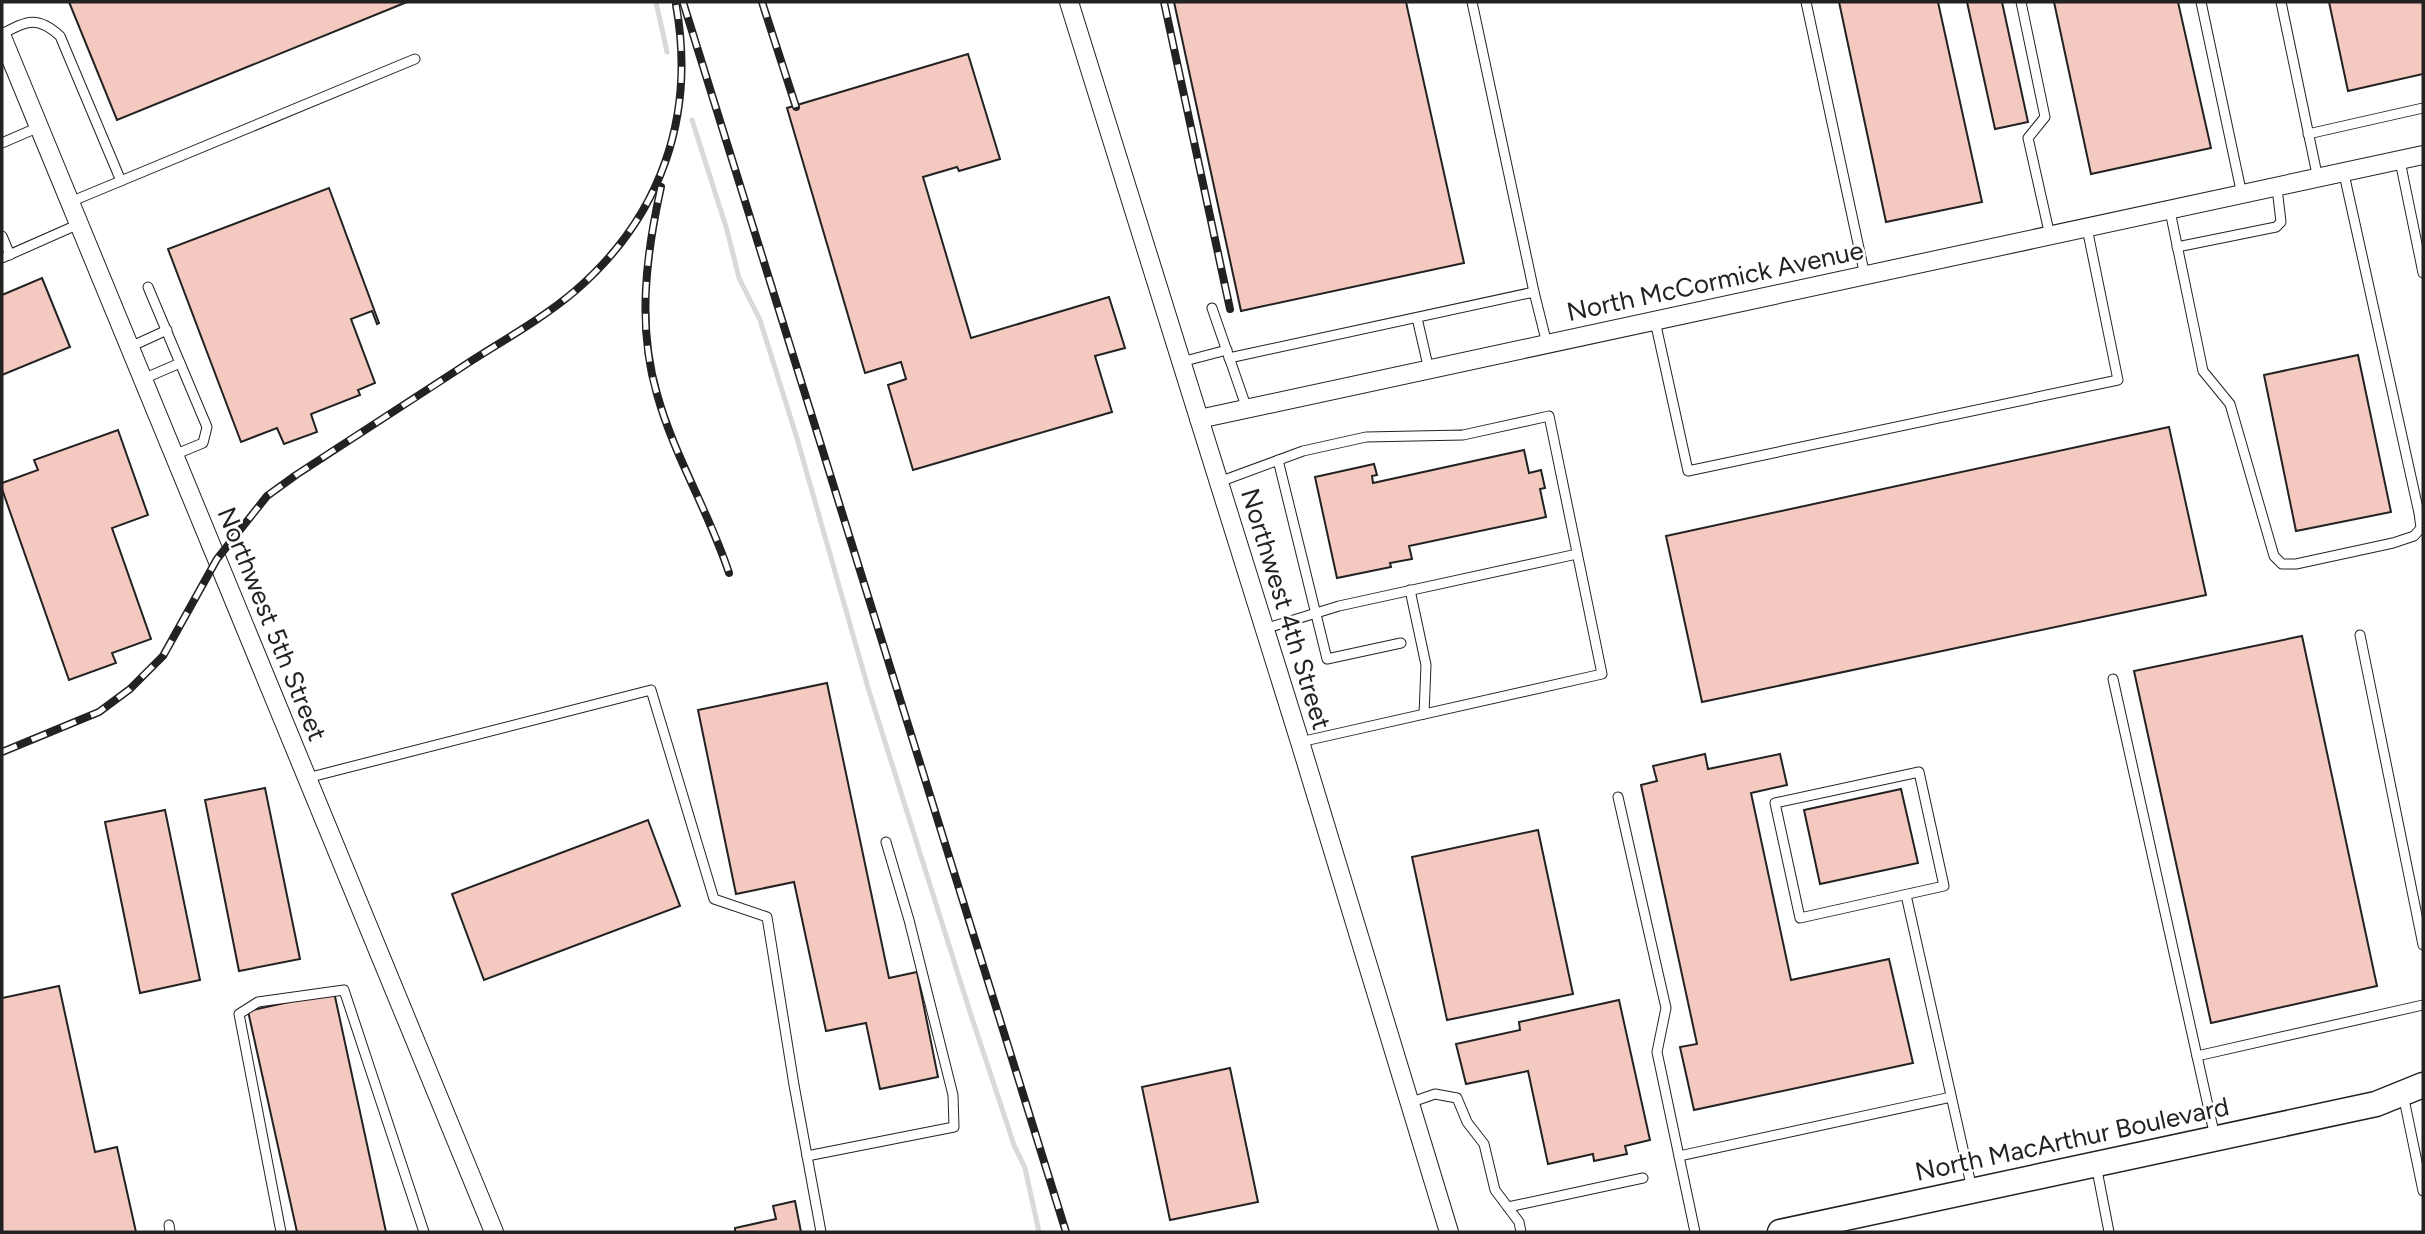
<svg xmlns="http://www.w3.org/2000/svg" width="2425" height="1234" viewBox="0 0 2425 1234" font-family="Figtree,sans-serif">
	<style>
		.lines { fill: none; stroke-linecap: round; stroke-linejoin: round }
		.stream { stroke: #d9d9d9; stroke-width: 5 }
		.building { fill: #f3c9c0; stroke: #222; stroke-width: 2 }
		.service-casing { stroke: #222; stroke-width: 11 }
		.minor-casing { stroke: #222; stroke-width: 20 }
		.secondary-casing { stroke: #222; stroke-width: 27 }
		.service { stroke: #fff; stroke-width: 9 }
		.minor { stroke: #fff; stroke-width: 18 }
		.secondary { stroke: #fff; stroke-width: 24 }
		.rail-casing { stroke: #222; stroke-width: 8 }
		.rail { stroke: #fff; stroke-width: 5; stroke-dasharray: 16; stroke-linecap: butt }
		.labels { text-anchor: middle; stroke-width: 5; stroke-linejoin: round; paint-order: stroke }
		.street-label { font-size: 26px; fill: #222; stroke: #fff }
	</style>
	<rect width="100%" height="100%" fill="#fff"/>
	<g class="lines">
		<g class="stream">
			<path d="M656,2L667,52"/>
			<path d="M692,120L727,230L739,278L760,320L796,435L869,691L970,1012L1014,1145L1025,1168L1039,1232"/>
		</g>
	</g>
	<g class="building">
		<path d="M69,2H407L117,120Z"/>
		<path d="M1174,2H1406L1464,263L1241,311Z"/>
		<path d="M1839,2H1938L1982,202L1886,222Z"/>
		<path d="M1967,2H2002L2028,122L1995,129Z"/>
		<path d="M2054,2H2178L2211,148L2091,174Z"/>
		<path d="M2329,2H2423V74L2348,91Z"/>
		<path d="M968,54L1000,159L959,171L957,167L923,177L971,338L1109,297L1125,348L1095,356L1112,412L913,470L888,385L906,379L901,362L865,373L787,108Z"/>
		<path d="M329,188L379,323L377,324L372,311L351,319L375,383L358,390L360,395L311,414L317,432L284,444L277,428L241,442L168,249Z"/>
		<path d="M42,278L70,347L2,375V295Z"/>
		<path d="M2358,355L2391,512L2296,531L2264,375Z"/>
		<path d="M2169,427L2206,595L1702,702L1666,536Z"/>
		<path d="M118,430L148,515L112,528L151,639L112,653L116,663L69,680L2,489V483L38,470L34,460Z"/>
		<path d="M1524,450L1529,473L1541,470L1545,488L1540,489L1546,517L1409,546L1412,559L1390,563L1391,567L1337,578L1315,477L1374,464L1377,475L1372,476L1373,483Z"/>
		<path d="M2302,636L2377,986L2211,1023L2134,671Z"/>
		<path d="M827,683L889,978L917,972L938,1077L880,1089L866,1023L826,1031L794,882L736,894L698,710Z"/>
		<path d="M1705,754L1708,769L1780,754L1787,785L1751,793L1791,980L1889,959L1913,1063L1694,1110L1680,1047L1697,1044L1641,785L1657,781L1653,766Z"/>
		<path d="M265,788L300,959L239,971L205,800Z"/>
		<path d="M1901,789L1918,863L1820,884L1804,810Z"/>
		<path d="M165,810L200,980L140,993L105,822Z"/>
		<path d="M648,820L680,906L484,980L452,894Z"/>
		<path d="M1538,830L1573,994L1447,1020L1412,857Z"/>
		<path d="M59,986L95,1152L117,1147L136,1232H2V998Z"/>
		<path d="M334,992L386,1232H297L248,1011Z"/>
		<path d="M1619,1000L1650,1140L1625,1146L1627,1154L1594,1161L1593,1154L1548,1164L1528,1071L1466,1084L1456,1044L1520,1030L1519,1022Z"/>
		<path d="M1230,1068L1258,1202L1170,1220L1142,1087Z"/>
		<path d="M795,1201L801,1232H735V1228L776,1219L773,1206Z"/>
	</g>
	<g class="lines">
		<g class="service-casing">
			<g id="service">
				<path d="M1472,2L1534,292"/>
				<path d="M1806,2L1865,276"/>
				<path d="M2021,2L2045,117L2028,138L2050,236"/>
				<path d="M2201,2L2242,195"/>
				<path d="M2281,2L2318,179"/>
				<path d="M2,34C27,21 37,15 60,36L121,181"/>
				<path d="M2308,134L2423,108"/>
				<path d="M2,143L39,127"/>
				<path d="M2400,161L2423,273"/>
				<path d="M70,202L415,59"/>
				<path d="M2170,211L2203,371L2230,404L2274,556L2282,564H2296L2393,543L2414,536L2421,528L2419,513L2344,174"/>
				<path d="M2,236L10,255"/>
				<path d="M2177,247L2276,227L2281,222L2277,188"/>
				<path d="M2,258L79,224"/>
				<path d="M148,287L207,427L203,443L174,455"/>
				<path d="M1212,308L1247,409"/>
				<path d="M1417,318L1429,370"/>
				<path d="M1655,321L1688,471L2118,380L2087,228"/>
				<path d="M130,347L167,330"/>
				<path d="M1229,358L1534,292L1547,344"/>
				<path d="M1181,362L1227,350"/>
				<path d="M143,379L180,363"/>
				<path d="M1278,460L1327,659L1401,643"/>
				<path d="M1219,482L1303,451L1366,437L1463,435L1549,416L1602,674L1300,742"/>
				<path d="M1410,590L1426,665L1424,714"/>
				<path d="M1264,629L1339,606L1577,554"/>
				<path d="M2360,635L2423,945"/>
				<path d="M2113,679L2215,1137"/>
				<path d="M1919,772L1944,886L1800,918L1775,803Z"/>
				<path d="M307,778L651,690L714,899L767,917L794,1085L821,1232"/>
				<path d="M1618,797L1666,1008L1657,1052L1695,1232"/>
				<path d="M1906,895L1972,1189"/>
				<path d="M2197,1056L2423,1005"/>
				<path d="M1409,1103L1435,1094L1457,1098L1467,1122L1484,1144L1495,1190L1519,1222L1521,1232"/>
				<path d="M2405,1104L2423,1191"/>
				<path d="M807,1156L954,1127L953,1095L909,920L886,842"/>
				<path d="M1679,1156L1951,1097"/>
				<path d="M2096,1165L2109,1232"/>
				<path d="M1508,1207L1643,1178"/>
				<path d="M169,1225L170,1232"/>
				<path d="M281,1232L239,1014L258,1002L344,990L424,1232"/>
			</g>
		</g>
		<g class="minor-casing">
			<g id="minor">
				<path d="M1069,2L1300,742L1449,1232"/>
				<path d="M2,37L494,1232"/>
				<path d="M1199,419L2423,155"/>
			</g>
		</g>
		<g class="secondary-casing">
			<path id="secondary" d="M1780,1232L2376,1104L2423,1085"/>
		</g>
		<use href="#service" class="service"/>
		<use href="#minor" class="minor"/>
		<use href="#secondary" class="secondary"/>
		<g class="rail-casing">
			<g id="rail">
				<path d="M683,2L1066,1232"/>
				<path d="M762,2L796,107"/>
				<path d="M1164,2L1230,309"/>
				<path d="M661,187C646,255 637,326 657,394C674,456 709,512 729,573"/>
				<path d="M2,752L99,712L130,689L163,656L217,559L267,496L296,475C352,438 409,402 465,365C502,341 542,319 575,291C661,217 696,116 676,5"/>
			</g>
		</g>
		<use href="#rail" class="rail"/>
	</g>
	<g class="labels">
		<g class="street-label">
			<text transform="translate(1715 281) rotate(-12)" y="9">North McCormick Avenue</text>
			<text transform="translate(1286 609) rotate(73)" y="9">Northwest 4th Street</text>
			<text transform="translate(272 624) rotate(68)" y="9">Northwest 5th Street</text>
			<text transform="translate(2072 1139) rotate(-12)" y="9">North MacArthur Boulevard</text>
		</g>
	</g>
	<rect width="2425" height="1234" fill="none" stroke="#222222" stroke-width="7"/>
</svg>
